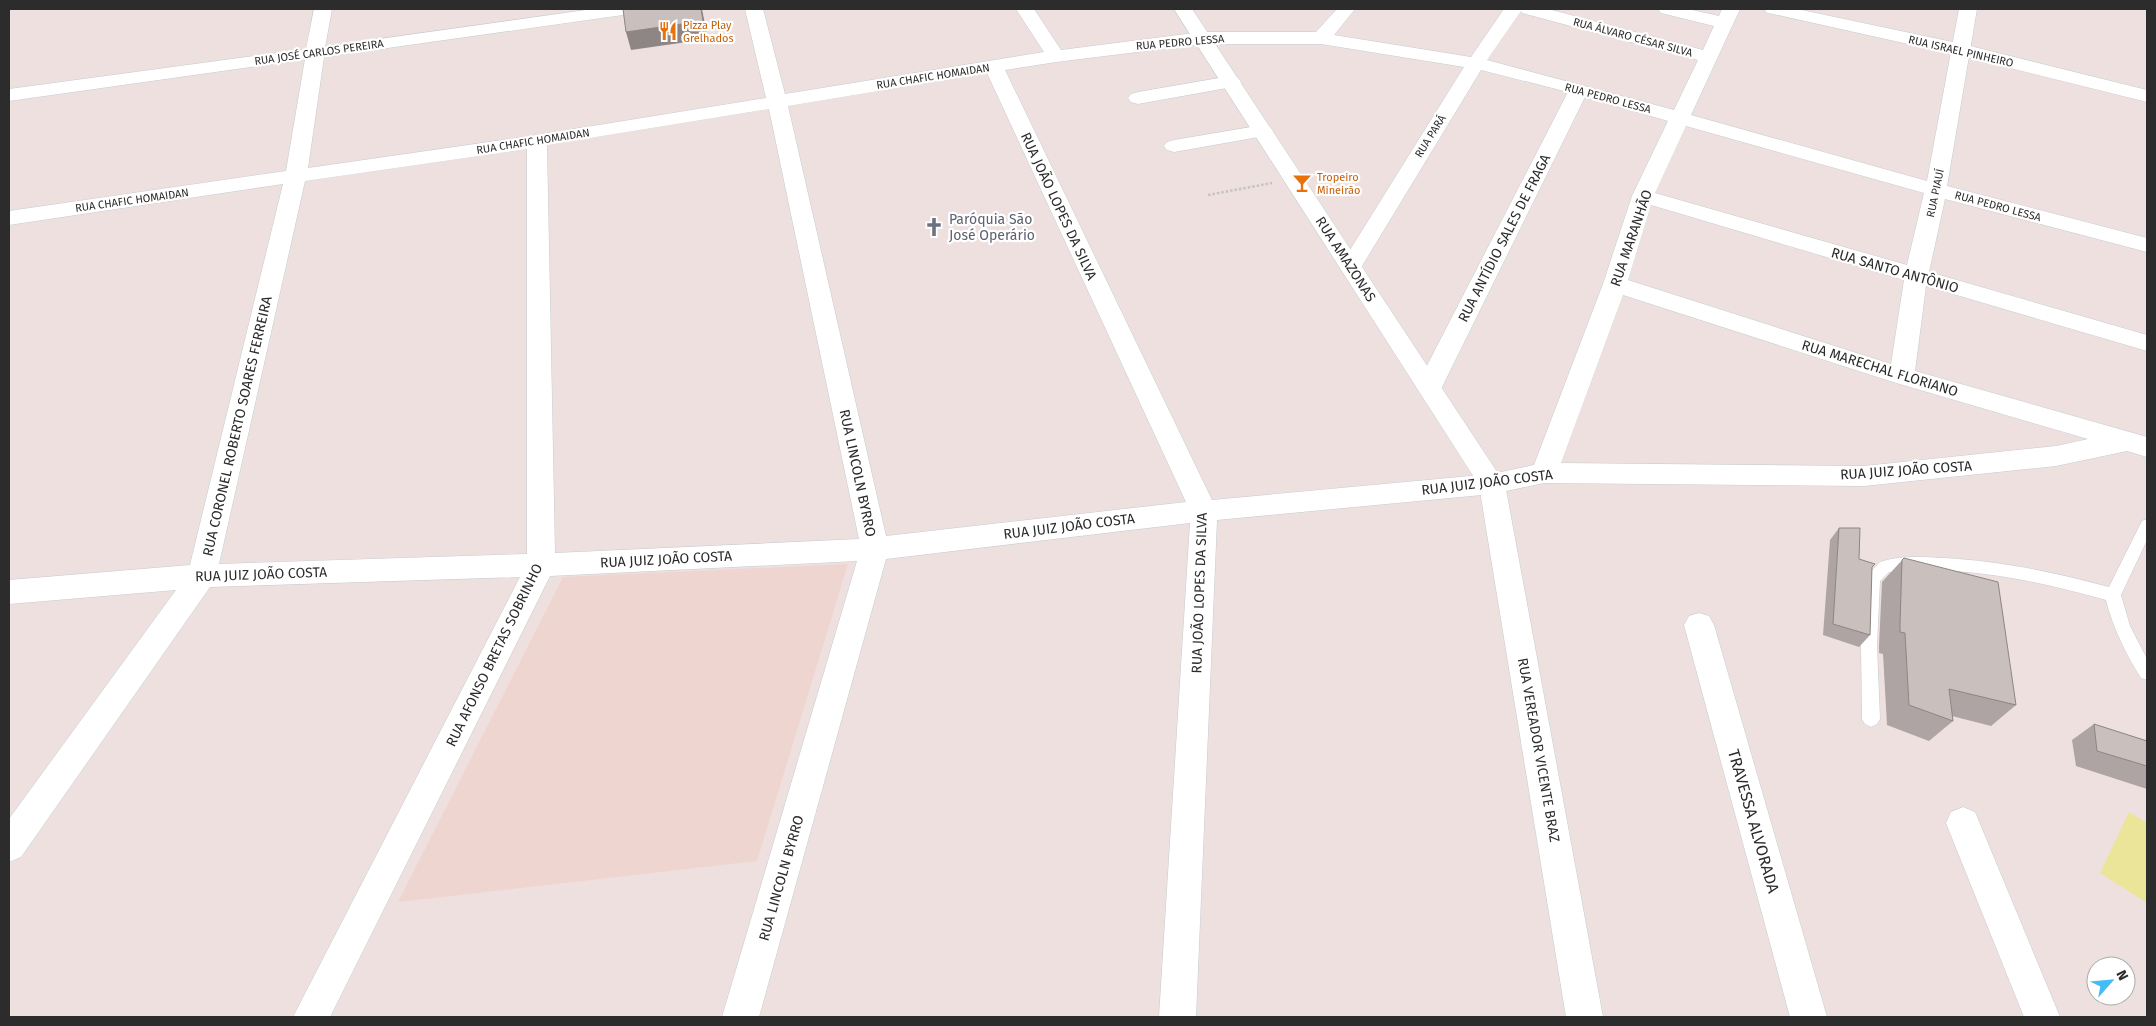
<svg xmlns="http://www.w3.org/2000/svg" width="2156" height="1026" viewBox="0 0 2156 1026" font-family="'Fira Sans',sans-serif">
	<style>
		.education { fill: #efd5cf }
		.pitch { fill: #eae599 }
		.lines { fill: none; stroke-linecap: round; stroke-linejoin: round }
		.lane-casing { stroke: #c3cdd2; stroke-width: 1 }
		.street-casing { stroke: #c3cdd2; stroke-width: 1 }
		.secondary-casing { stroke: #c3cdd2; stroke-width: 1 }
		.path { stroke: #c4c4c4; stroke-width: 2.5; stroke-dasharray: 2.5 2; stroke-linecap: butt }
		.lane { fill: #fff; fill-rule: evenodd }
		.street { fill: #fff; fill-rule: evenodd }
		.secondary { fill: #fff; fill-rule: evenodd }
		.wall { fill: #ada4a3 }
		.shaded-wall { fill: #8d8684 }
		.building { fill: #c9bfbd; stroke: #8d8684 }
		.labels { text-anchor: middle; stroke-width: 4.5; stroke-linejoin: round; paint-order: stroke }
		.far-food-label { font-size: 11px; fill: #c56008; stroke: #fff; text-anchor: start }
		.far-street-label { font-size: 11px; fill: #2c2c2c; stroke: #fff }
		.street-label { font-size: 14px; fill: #2c2c2c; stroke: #fff }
		.worship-label { font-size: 14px; fill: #5b616d; stroke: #fff; text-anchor: start }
		.near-street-label { font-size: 16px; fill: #2c2c2c; stroke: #fff }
	</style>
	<rect width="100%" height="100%" fill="#eee0df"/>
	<path class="education" d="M848,564L757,861L398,902L563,577Z"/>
	<path class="pitch" d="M2129,812L2147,823V903L2100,873Z"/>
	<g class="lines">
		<g class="lane-casing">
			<path id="lane" d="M2147,519V540L2121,595L2130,626L2147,659V680L2141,678C2126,654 2113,628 2106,600C2035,580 1963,565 1889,572L1880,581L1877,646L1880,719L1877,724L1871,727L1865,724L1862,719L1861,646L1864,579L1880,562C1900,555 1923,557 1944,558C2001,561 2053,572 2109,587L2142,521Z"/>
		</g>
		<g class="street-casing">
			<g id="street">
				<path d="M593,9H639L636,13L630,14L324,57L308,168L537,135L766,98L745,9H763L785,94L1044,52L1016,9H1034L1061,50L1202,32H1316L1337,9H1355L1334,35L1471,57L1504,9H1548L1703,50L1714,26L1661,13L1658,9H1688L1719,16L1722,9H1740L1691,115L1927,181L1959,9H1977L1947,186L2147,238V252L1945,199L1929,272L2147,335V351L1926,286L1915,371L2147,437V457L2127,451L2056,466L1864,486L1544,483L1492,494L1217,520L1196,1017H1159L1190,523L886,559L759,1017H722L857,561L550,576L330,1017H293L520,577L210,587L21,857L9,862V819L176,590L9,604V580L190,565L283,184L9,225V211L286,171L306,53L308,49ZM1521,11L1522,13L1698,60L1674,110L1487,60ZM1202,44H1321L1464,67L1340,266L1343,271L1351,273L1359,271L1362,266L1481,70L1568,92L1416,387L1420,393L1429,396L1438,393L1442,387L1585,97L1668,121L1632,196L1603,284L1534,465L1492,474L1212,500L1005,70L1056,62ZM987,73L1186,502L886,536L788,106ZM769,109L859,539L555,553L547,145ZM1686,126L1924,193L1907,265L1655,193ZM527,149V554L219,564L305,181ZM1651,205L1904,280L1891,364L1628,280ZM1623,295L1893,382L2088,439L2056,446L1864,466L1561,463Z"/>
				<path d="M1231,76L1238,78L1241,82L1238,86L1138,104L1131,102L1128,98L1131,94L1138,92Z"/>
				<path d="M1263,125L1270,127L1273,131L1270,135L1174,152L1167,150L1164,146L1167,142L1174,140Z"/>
				<path d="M1699,613L1709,616L1714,625L1827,1017H1790L1684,625L1689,616Z"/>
				<path d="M1963,807L1975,812L2060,1017H2024L1946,823L1951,812Z"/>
			</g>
		</g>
		<g class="secondary-casing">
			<g id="secondary">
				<path d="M314,9H332L324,53L322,57L9,101V89L306,49Z"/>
				<path d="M1174,9H1192L1505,484L1603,1017H1566L1479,485Z"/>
				<path d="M1764,9H1797L1962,44L2147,90V102L1962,56L1773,14L1767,13Z"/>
			</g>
		</g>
		<path class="path" d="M1208,195L1272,183"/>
		<use href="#lane" class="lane"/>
		<use href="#street" class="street"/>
		<use href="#secondary" class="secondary"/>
	</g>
	<g class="wall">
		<path d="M1839,528L1859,559L1872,567L1870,635L1859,647L1823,635L1830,540Z"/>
		<path d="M1904,558L2016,705L1991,726L1952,716L1953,721L1929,741L1887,725L1883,654L1879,653V646L1882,582Z"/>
		<path d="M2094,724L2147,741V789L2076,766L2072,740Z"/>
	</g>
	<path class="shaded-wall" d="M702,9L708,39L631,50L626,32Z"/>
	<g class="building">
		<path d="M623,9H701L703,21L626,32Z"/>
		<path d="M1839,528H1860L1859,559L1875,564L1872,567L1870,635L1833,624Z"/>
		<path d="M1904,558L1998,582L2016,705L1949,689L1953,721L1909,705L1905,633L1900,632V624L1902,560Z"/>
		<path d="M2094,724L2147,741V766L2097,751Z"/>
	</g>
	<defs>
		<g id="restaurant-bare" transform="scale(1.5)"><path d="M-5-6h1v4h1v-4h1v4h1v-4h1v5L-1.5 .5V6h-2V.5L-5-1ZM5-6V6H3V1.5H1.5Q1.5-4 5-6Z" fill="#e8710a" stroke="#fff" stroke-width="2.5" paint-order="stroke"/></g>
		<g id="bar-bare" transform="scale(1.5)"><path d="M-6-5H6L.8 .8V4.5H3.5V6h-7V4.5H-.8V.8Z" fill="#e8710a" stroke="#fff" stroke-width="2.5" paint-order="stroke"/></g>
		<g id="church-bare" transform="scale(1.5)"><path d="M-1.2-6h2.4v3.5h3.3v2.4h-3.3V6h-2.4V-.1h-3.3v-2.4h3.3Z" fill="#6b7280" stroke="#fff" stroke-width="2.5" paint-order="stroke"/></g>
	</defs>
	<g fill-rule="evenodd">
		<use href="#restaurant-bare" x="668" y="31"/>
		<use href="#bar-bare" x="1302" y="183"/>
		<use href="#church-bare" x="934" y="227"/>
	</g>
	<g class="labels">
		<g class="far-food-label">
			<text x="683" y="29">Pizza Play<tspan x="683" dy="13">Grelhados</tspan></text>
			<text x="1317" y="181">Tropeiro<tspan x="1317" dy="13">Mineirão</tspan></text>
		</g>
		<g class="far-street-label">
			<text transform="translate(1633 37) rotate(15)" y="4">RUA ÁLVARO CÉSAR SILVA</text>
			<text transform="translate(1180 42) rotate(-5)" y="4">RUA PEDRO LESSA</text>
			<text transform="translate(1961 51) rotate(13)" y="4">RUA ISRAEL PINHEIRO</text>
			<text transform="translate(319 52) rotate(-8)" y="4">RUA JOSÉ CARLOS PEREIRA</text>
			<text transform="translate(933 76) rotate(-9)" y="4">RUA CHAFIC HOMAIDAN</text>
			<text transform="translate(1608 98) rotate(15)" y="4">RUA PEDRO LESSA</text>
			<text transform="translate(1430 136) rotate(-58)" y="4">RUA PARÁ</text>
			<text transform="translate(533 141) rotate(-9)" y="4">RUA CHAFIC HOMAIDAN</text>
			<text transform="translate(1935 193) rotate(-78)" y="4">RUA PIAUÍ</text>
			<text transform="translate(132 200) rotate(-8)" y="4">RUA CHAFIC HOMAIDAN</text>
			<text transform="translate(1998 206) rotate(15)" y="4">RUA PEDRO LESSA</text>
		</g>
		<g class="street-label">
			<text transform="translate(1059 206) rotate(65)" y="5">RUA JOÃO LOPES DA SILVA</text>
			<text transform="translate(1504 238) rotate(-63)" y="5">RUA ANTÍDIO SALES DE FRAGA</text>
			<text transform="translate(1631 238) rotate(-71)" y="5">RUA MARANHÃO</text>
			<text transform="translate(1346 259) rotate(57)" y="5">RUA AMAZONAS</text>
			<text transform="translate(1895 270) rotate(16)" y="5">RUA SANTO ANTÔNIO</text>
			<text transform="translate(1880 368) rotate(17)" y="5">RUA MARECHAL FLORIANO</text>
			<text transform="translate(237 426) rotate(-77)" y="5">RUA CORONEL ROBERTO SOARES FERREIRA</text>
			<text transform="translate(1906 470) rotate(-4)" y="5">RUA JUIZ JOÃO COSTA</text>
			<text transform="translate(858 473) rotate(78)" y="5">RUA LINCOLN BYRRO</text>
			<text transform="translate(1487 482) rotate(-7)" y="5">RUA JUIZ JOÃO COSTA</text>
			<text transform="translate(1069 526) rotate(-7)" y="5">RUA JUIZ JOÃO COSTA</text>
			<text transform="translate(666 559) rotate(-3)" y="5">RUA JUIZ JOÃO COSTA</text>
			<text transform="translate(261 574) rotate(-2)" y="5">RUA JUIZ JOÃO COSTA</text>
			<text transform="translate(1199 593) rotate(-88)" y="5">RUA JOÃO LOPES DA SILVA</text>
			<text transform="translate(494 655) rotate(-64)" y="5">RUA AFONSO BRETAS SOBRINHO</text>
			<text transform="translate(1539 750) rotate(80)" y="5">RUA VEREADOR VICENTE BRAZ</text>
			<text transform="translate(781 878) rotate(-74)" y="5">RUA LINCOLN BYRRO</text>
		</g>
		<g class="worship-label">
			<text x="949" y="224">Paróquia São<tspan x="949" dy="16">José Operário</tspan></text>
		</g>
		<g class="near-street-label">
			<text transform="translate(1754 821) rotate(74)" y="6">TRAVESSA ALVORADA</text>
		</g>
	</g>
	<rect width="2156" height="1026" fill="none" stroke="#2c2c2c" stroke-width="20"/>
	<g transform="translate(2111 981) rotate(63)"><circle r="24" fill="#ffffff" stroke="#ababab"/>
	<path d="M0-4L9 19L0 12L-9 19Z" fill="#42bdf8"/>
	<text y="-8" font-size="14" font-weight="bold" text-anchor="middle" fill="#2c2c2c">N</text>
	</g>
</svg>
